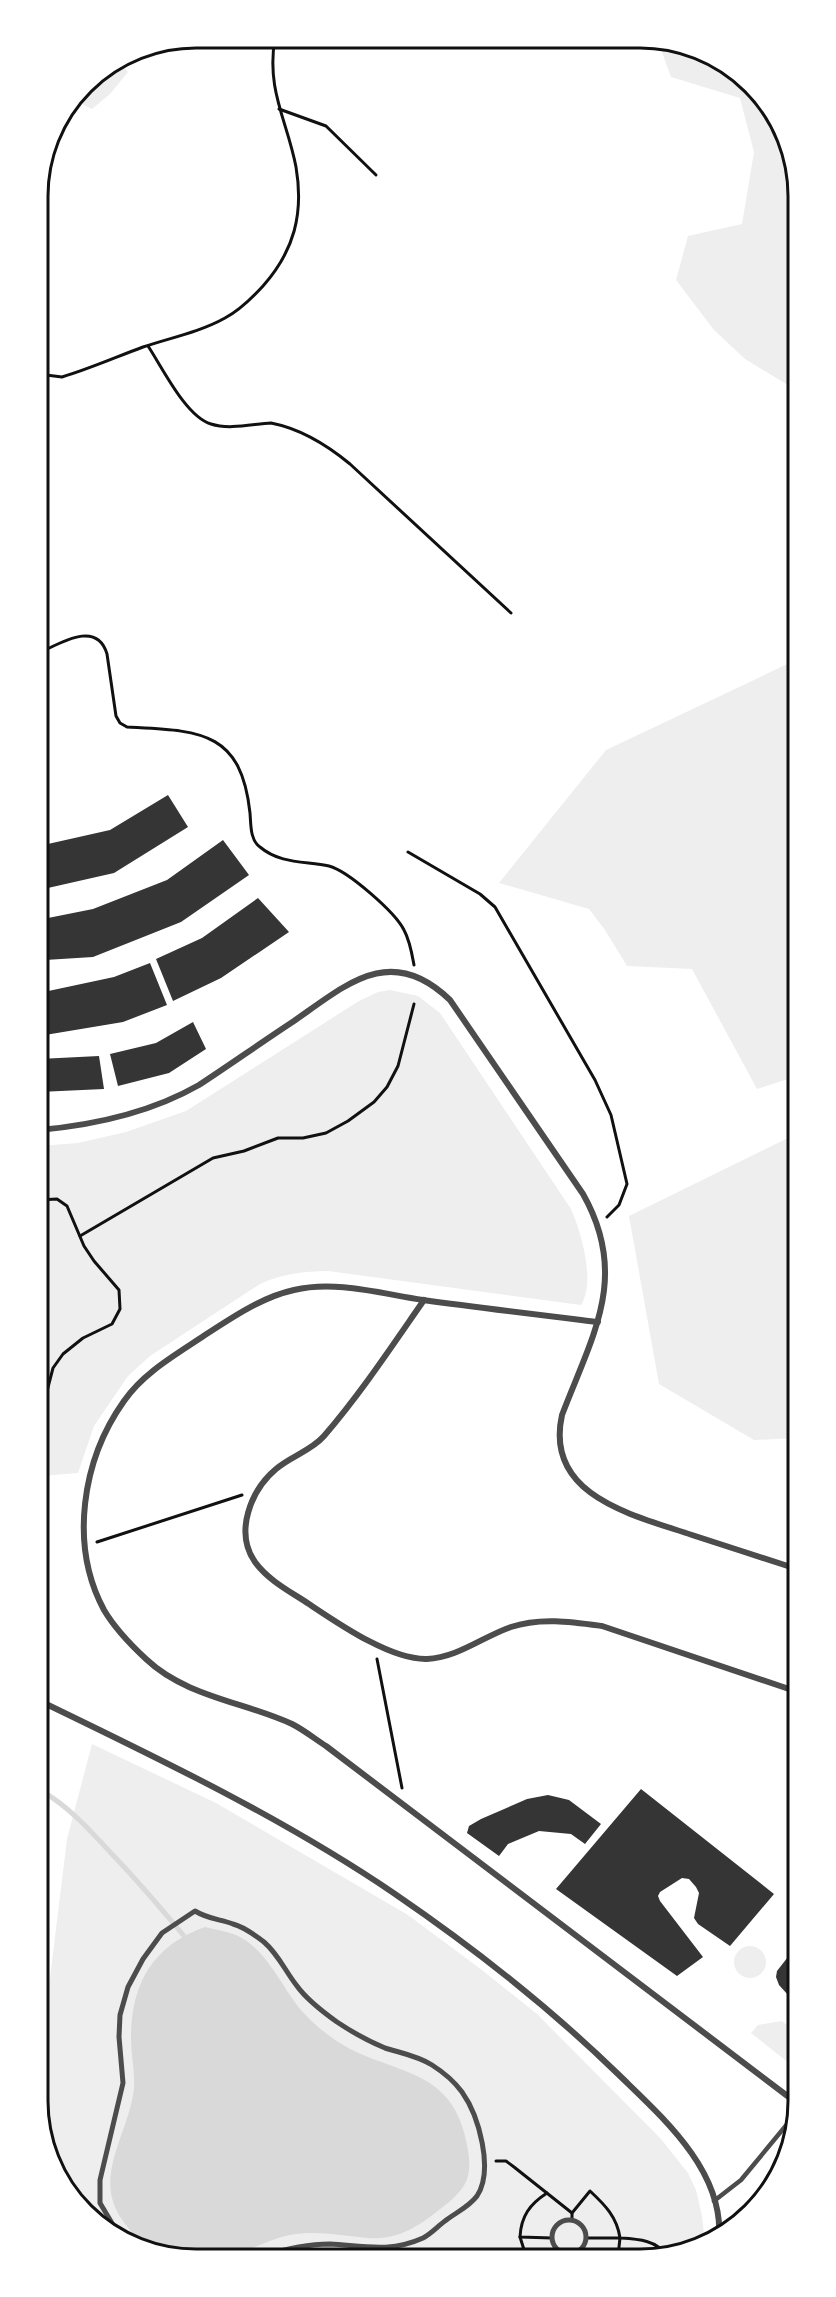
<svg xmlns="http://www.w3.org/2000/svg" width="836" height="2297" viewBox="0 0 836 2297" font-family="'Open Sans',sans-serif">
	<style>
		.green { fill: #eee }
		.water { fill: #d9d9d9 }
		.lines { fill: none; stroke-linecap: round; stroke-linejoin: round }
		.stream { stroke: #d9d9d9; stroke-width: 5 }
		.building { fill: #353535 }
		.path { stroke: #111; stroke-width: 3 }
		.service { stroke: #4c4c4c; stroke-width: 4.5 }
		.pedestrian { stroke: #4c4c4c; stroke-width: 5 }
		.minor { stroke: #4c4c4c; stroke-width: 6 }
		.rim { fill: none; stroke: #111; stroke-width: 3 }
	</style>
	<rect width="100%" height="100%" fill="#fff"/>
	<g class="green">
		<path d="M658,41H671L752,84L795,165L796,390L745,359L714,330L676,280L688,236L742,224L754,152L740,98L671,77Z"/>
		<path d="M118,60L128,72L110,94L92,109L74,100L91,77Z"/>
		<path d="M796,660L797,1076L757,1089L692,969L627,966L605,930L589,909L499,883L606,750Z"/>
		<path d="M390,990L418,996L440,1013L571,1209C581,1232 596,1282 581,1305L328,1271C304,1271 282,1274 260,1284L150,1356L128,1376L94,1426L78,1473L40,1476L39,1146L78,1143L126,1132L186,1111L359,1001L378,992Z"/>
		<path d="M788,1138H797V1438L754,1440L659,1384L629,1216Z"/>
		<path d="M92,1744L216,1803L408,1915L482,1970L537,2014L661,2139L688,2173L696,2190L702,2216L705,2244L671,2256L165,2257L84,2213L41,2132V2051L67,1839Z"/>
		<circle cx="750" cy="1962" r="16"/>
		<path d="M782,2021L798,2034V2063L794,2067L751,2033L758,2025Z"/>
	</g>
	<path class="water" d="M205,1927C216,1930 227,1931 238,1936C264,1949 276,1975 292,1998C301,2012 314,2024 327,2034C384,2079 454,2058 468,2150C472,2176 467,2187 448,2203C424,2222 401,2241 368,2238C342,2236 317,2230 290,2235C268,2239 249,2252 227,2256C218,2258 174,2259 165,2256C161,2255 155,2251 151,2249C139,2242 131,2232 123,2221C91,2177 129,2135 134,2088C135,2071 131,2055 131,2038C131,1984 153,1945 205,1927Z"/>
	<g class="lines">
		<path class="stream" d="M40,1790C67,1805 89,1829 110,1852C136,1879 160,1907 184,1936"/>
	</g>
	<g class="building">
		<path d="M168,795L188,827L114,873L39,890V846L110,830Z"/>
		<path d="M223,840L249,875L181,922L93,957L45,960L43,919L93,909L167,880Z"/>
		<path d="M258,898L289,932L221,978L173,1001L156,959L202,938Z"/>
		<path d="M150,963L167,1005L123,1022L39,1036V993L114,977Z"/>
		<path d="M193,1022L206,1049L169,1073L118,1086L110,1054L156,1043Z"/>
		<path d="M99,1056L104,1089L39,1092V1059Z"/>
		<path d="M641,1789L774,1894L730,1946L698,1924L694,1918L699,1893L696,1887L689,1879L682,1878L660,1892L658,1896L660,1901L703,1957L677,1976L556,1889Z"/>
		<path d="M548,1795L569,1800L601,1824L585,1844L571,1834L539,1831L508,1844L499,1856L467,1833L469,1826L481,1819L527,1799Z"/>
		<path d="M40,1823L49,1846L40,1849Z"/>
		<path d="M798,1944V2006L779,1985L776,1977L777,1971Z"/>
	</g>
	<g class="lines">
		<g class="path">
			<path d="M279,109L326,126L376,175"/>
			<path d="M148,346C162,367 186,417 211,424C229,430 253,424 271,423C302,429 327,445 350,464L511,613"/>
			<path d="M38,374L62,377C89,369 116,357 143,347C170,338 200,332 225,318C240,310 252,298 263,286C294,251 304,214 296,167C287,120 266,90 275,38"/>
			<path d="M39,653C59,644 97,619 107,654L116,716L120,723L127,727C198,731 241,729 250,813C251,825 250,840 260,847C280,864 305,861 329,866C348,871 395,912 404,930C410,941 412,954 414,965"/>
			<path d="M408,852L480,894L495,907L595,1080L611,1115L627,1184L619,1205L607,1217"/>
			<path d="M39,1200L57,1199L67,1206L84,1246L94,1261L119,1290L120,1309L112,1324L83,1338L63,1354L53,1368L40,1418"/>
			<path d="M80,1236L213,1158L244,1151L278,1138H303L326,1133L348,1121L374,1102L387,1087L398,1066L414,1004"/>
			<path d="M97,1542L242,1495"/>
			<path d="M377,1659L402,1788"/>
			<path d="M496,2161H506L514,2167L572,2213L590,2191C605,2205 617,2217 620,2238C637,2239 658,2240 666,2256"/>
			<path d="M547,2193C530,2204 521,2216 520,2237L552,2238"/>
			<path d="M572,2220V2213"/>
			<path d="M520,2237L526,2256"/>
			<path d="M586,2238H620L618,2256"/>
		</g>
		<path class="service" d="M714,2201L741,2180L798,2111"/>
		<g class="pedestrian">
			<circle cx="569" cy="2237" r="17"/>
			<path d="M116,2230L100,2203V2180L123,2083L119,2037L120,2015L128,1987L143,1959L162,1933L195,1911C208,1919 219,1919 233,1924C244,1927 255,1935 264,1942C279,1955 285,1971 297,1986C307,2000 323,2012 337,2022C352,2032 368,2041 385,2048C401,2053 418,2056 432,2065C443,2072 454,2081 462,2092C479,2116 494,2170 477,2196C469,2207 455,2213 445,2221C438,2226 431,2234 423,2238C390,2253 364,2246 330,2244C306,2244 285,2249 263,2256"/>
		</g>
		<g class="minor">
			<path d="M39,1130C95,1125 150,1113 199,1085C231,1064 262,1042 294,1021C347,984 391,943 450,1000L583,1194C630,1277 592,1336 562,1415C544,1496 633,1515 692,1535C727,1546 762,1558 797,1569"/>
			<path d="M424,1300C392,1346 361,1393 324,1436C311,1451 291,1456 276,1469C251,1490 234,1532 255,1562C269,1581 291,1592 309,1604C339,1624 391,1660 427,1659C457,1658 484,1636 511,1627C540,1617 573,1622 602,1626L798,1692"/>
			<path d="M598,1322C540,1315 481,1308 423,1300C382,1294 336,1280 294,1290C262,1297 233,1317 205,1335C177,1354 144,1372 124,1401C82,1460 69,1545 104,1610C114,1627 132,1646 146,1659C186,1697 245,1702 292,1724C304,1730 315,1739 326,1746L798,2104"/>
			<path d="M40,1701C160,1759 285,1819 395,1894C474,1948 549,2007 618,2074C661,2116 724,2170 719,2238"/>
		</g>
	</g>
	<path d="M0 0H836V2297H0ZM196 48H640A148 148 0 0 1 788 196V2101A148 148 0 0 1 640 2249H196A148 148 0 0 1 48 2101V196A148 148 0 0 1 196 48Z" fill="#fff" fill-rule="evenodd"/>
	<path class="rim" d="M196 48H640A148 148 0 0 1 788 196V2101A148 148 0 0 1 640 2249H196A148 148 0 0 1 48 2101V196A148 148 0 0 1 196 48Z"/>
</svg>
